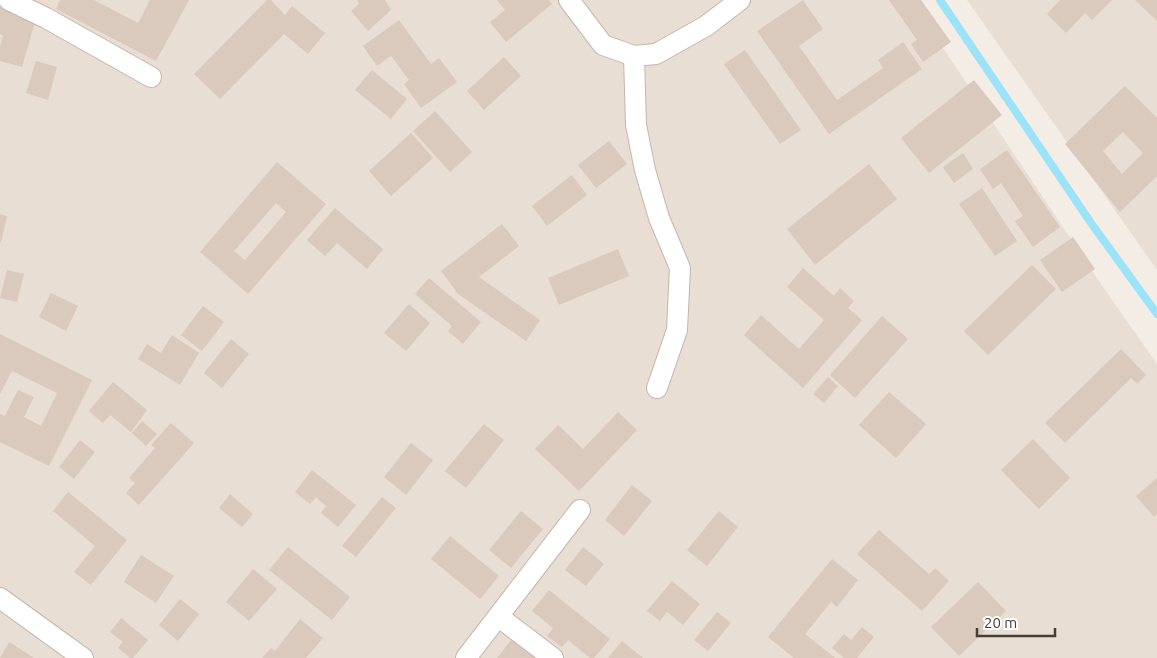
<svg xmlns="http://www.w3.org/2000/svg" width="1157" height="658" viewBox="0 0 1157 658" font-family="Ubuntu,sans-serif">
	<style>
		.residential { fill: #e9ded3 }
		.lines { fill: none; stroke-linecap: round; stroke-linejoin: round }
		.stream { stroke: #9ce3f7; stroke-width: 8 }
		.building { fill: #dac9bd; fill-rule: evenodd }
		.street-casing { stroke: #c4b6aa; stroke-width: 22 }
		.street { stroke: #fff; stroke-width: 20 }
	</style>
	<rect width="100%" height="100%" fill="#f4ede6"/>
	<g class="residential">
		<path d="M0,0H911L1103,287L1157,364V658H0Z"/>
		<path d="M967,0H1157V270Z"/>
	</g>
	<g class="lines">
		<path class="stream" d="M940,0L1091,223L1157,314"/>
	</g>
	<g class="building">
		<path d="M60,0H94L138,23L150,0H189L156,61L56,9Z"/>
		<path d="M267,0H271L285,15L292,6L325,33L308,54L284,34L220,99L194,74Z"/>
		<path d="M357,0H385L391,10L368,31L351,11L359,4Z"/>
		<path d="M497,0H549L552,4L506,42L490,22L505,10Z"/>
		<path d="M803,0L823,29L799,46L837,100L883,68L878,60L903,42L922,69L829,134L757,31Z"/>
		<path d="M889,0H921L951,42L923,62L911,44L917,40Z"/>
		<path d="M1060,0H1112L1092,20L1085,13L1066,33L1047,14Z"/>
		<path d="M1135,0H1157V21Z"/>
		<path d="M0,2L35,22L22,67L0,61V47L3,36L0,34Z"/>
		<path d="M399,20L431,64L439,58L457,82L421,108L404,84L409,80L391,56L377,66L363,46Z"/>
		<path d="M745,50L801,130L780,144L724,64Z"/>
		<path d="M504,57L521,76L484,110L467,91Z"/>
		<path d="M36,61L57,67L48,100L26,93Z"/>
		<path d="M372,70L407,99L391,119L355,90Z"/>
		<path d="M974,80L1002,115L929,173L901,138Z"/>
		<path d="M1125,86L1157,118V176L1120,212L1065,144ZM1123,132L1143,153L1122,174L1103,151Z"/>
		<path d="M435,111L472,152L450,172L413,131Z"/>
		<path d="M411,133L433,158L391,196L369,171Z"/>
		<path d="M609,141L627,164L596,188L578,165Z"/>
		<path d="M1007,150L1060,227L1033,247L1015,221L1023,216L1001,183L993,189L980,169Z"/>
		<path d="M963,153L973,169L954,183L943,167Z"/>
		<path d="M277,162L326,204L248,294L200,252ZM276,203L286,212L245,260L234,251Z"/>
		<path d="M869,164L897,199L815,265L787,229Z"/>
		<path d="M572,175L587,195L547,226L532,206Z"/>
		<path d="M982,188L1017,241L995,256L959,204Z"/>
		<path d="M335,208L383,249L367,269L337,243L325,256L307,240Z"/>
		<path d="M0,214L7,216L1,242H0Z"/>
		<path d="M502,224L519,246L479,277L540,320L526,341L458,294L441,271Z"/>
		<path d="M1073,237L1095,269L1062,292L1040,260Z"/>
		<path d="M618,249L629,276L559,305L548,278Z"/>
		<path d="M1032,265L1056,289L988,355L964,331Z"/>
		<path d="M803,268L834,296L840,288L854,301L848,308L862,320L803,388L744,335L761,315L799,349L824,320L787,287Z"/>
		<path d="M7,270L24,274L17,302L0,298Z"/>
		<path d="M429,278L481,322L463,344L448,331L452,326L415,294Z"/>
		<path d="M51,293L78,306L66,331L39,317Z"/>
		<path d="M409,304L430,323L406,351L384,333Z"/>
		<path d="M203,306L224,322L202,351L181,335Z"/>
		<path d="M882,316L908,339L855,398L830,375Z"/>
		<path d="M0,334L92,380L49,466L0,442V414L5,416L18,390L34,397L24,417L41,426L57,393L12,371L0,394Z"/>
		<path d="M172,335L199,353L180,385L138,359L147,344L161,353Z"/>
		<path d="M231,339L249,354L222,388L204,373Z"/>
		<path d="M1121,349L1146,375L1137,384L1131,378L1065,443L1045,423Z"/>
		<path d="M828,377L838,386L824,403L813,394Z"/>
		<path d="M113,382L147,410L131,432L110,415L103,423L89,411Z"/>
		<path d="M889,392L926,424L896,458L859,425Z"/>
		<path d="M618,412L637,430L579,491L535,449L558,425L583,449Z"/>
		<path d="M142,421L157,434L146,446L132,433Z"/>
		<path d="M171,423L194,443L139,505L126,493L135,483L129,478L155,448L151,445Z"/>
		<path d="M484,424L504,440L466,488L445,471Z"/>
		<path d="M1033,439L1070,478L1039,509L1001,470Z"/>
		<path d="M80,440L95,452L74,479L59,467Z"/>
		<path d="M411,443L433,460L406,495L384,477Z"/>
		<path d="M312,470L356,505L338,527L321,513L326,506L316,497L310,504L295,492Z"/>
		<path d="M1157,478V514L1154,517L1136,496Z"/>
		<path d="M632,485L652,501L624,536L605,520Z"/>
		<path d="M68,492L127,540L91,585L74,572L95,546L53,511Z"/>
		<path d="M230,494L253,514L242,527L219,508Z"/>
		<path d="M382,497L396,508L356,557L342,546Z"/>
		<path d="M521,511L543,529L511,568L489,550Z"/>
		<path d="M719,511L738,527L707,566L687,550Z"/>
		<path d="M879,530L929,574L935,568L949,581L922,611L857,554Z"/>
		<path d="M450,536L499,576L480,599L431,559Z"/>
		<path d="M288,547L350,597L332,620L269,570Z"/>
		<path d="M583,547L604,564L586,586L565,570Z"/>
		<path d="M141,555L174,576L156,603L124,582Z"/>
		<path d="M832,559L858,580L837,607L831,602L805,634L835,658H794L768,637Z"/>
		<path d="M253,569L277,589L249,621L226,602Z"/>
		<path d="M672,581L700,604L683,625L667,612L660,621L647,611Z"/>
		<path d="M978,582L1006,611L959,656L931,627Z"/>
		<path d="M549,590L610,639L594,658H590L568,640L562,647L547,636L553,628L532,611Z"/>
		<path d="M180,599L199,614L178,641L159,625Z"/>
		<path d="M717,612L731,623L708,651L694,640Z"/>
		<path d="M121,618L148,640L133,658H130L118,648L123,642L110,632Z"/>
		<path d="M300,619L323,638L306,658H262L271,648L275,651Z"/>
		<path d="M862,627L874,637L857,658H844L832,648L844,634L851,640Z"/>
		<path d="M512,639L535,658H497Z"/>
		<path d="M622,641L643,658H608Z"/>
		<path d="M9,642L34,658H0Z"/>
	</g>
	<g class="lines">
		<g class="street-casing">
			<g id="street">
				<path d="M9,0L46,18L151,77"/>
				<path d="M569,0L603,45L634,56L656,54L706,26L740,0"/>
				<path d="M634,56L636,125L645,170L659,218L680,268L677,330L657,388"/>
				<path d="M0,598L83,658"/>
				<path d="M499,617L553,658"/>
				<path d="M466,658L580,510"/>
			</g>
		</g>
		<use href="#street" class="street"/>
	</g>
	<path d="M977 628v8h78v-8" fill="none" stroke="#483c34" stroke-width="2.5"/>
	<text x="984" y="628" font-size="15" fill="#483c34" stroke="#ffffff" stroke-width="4" paint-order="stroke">20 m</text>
</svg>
